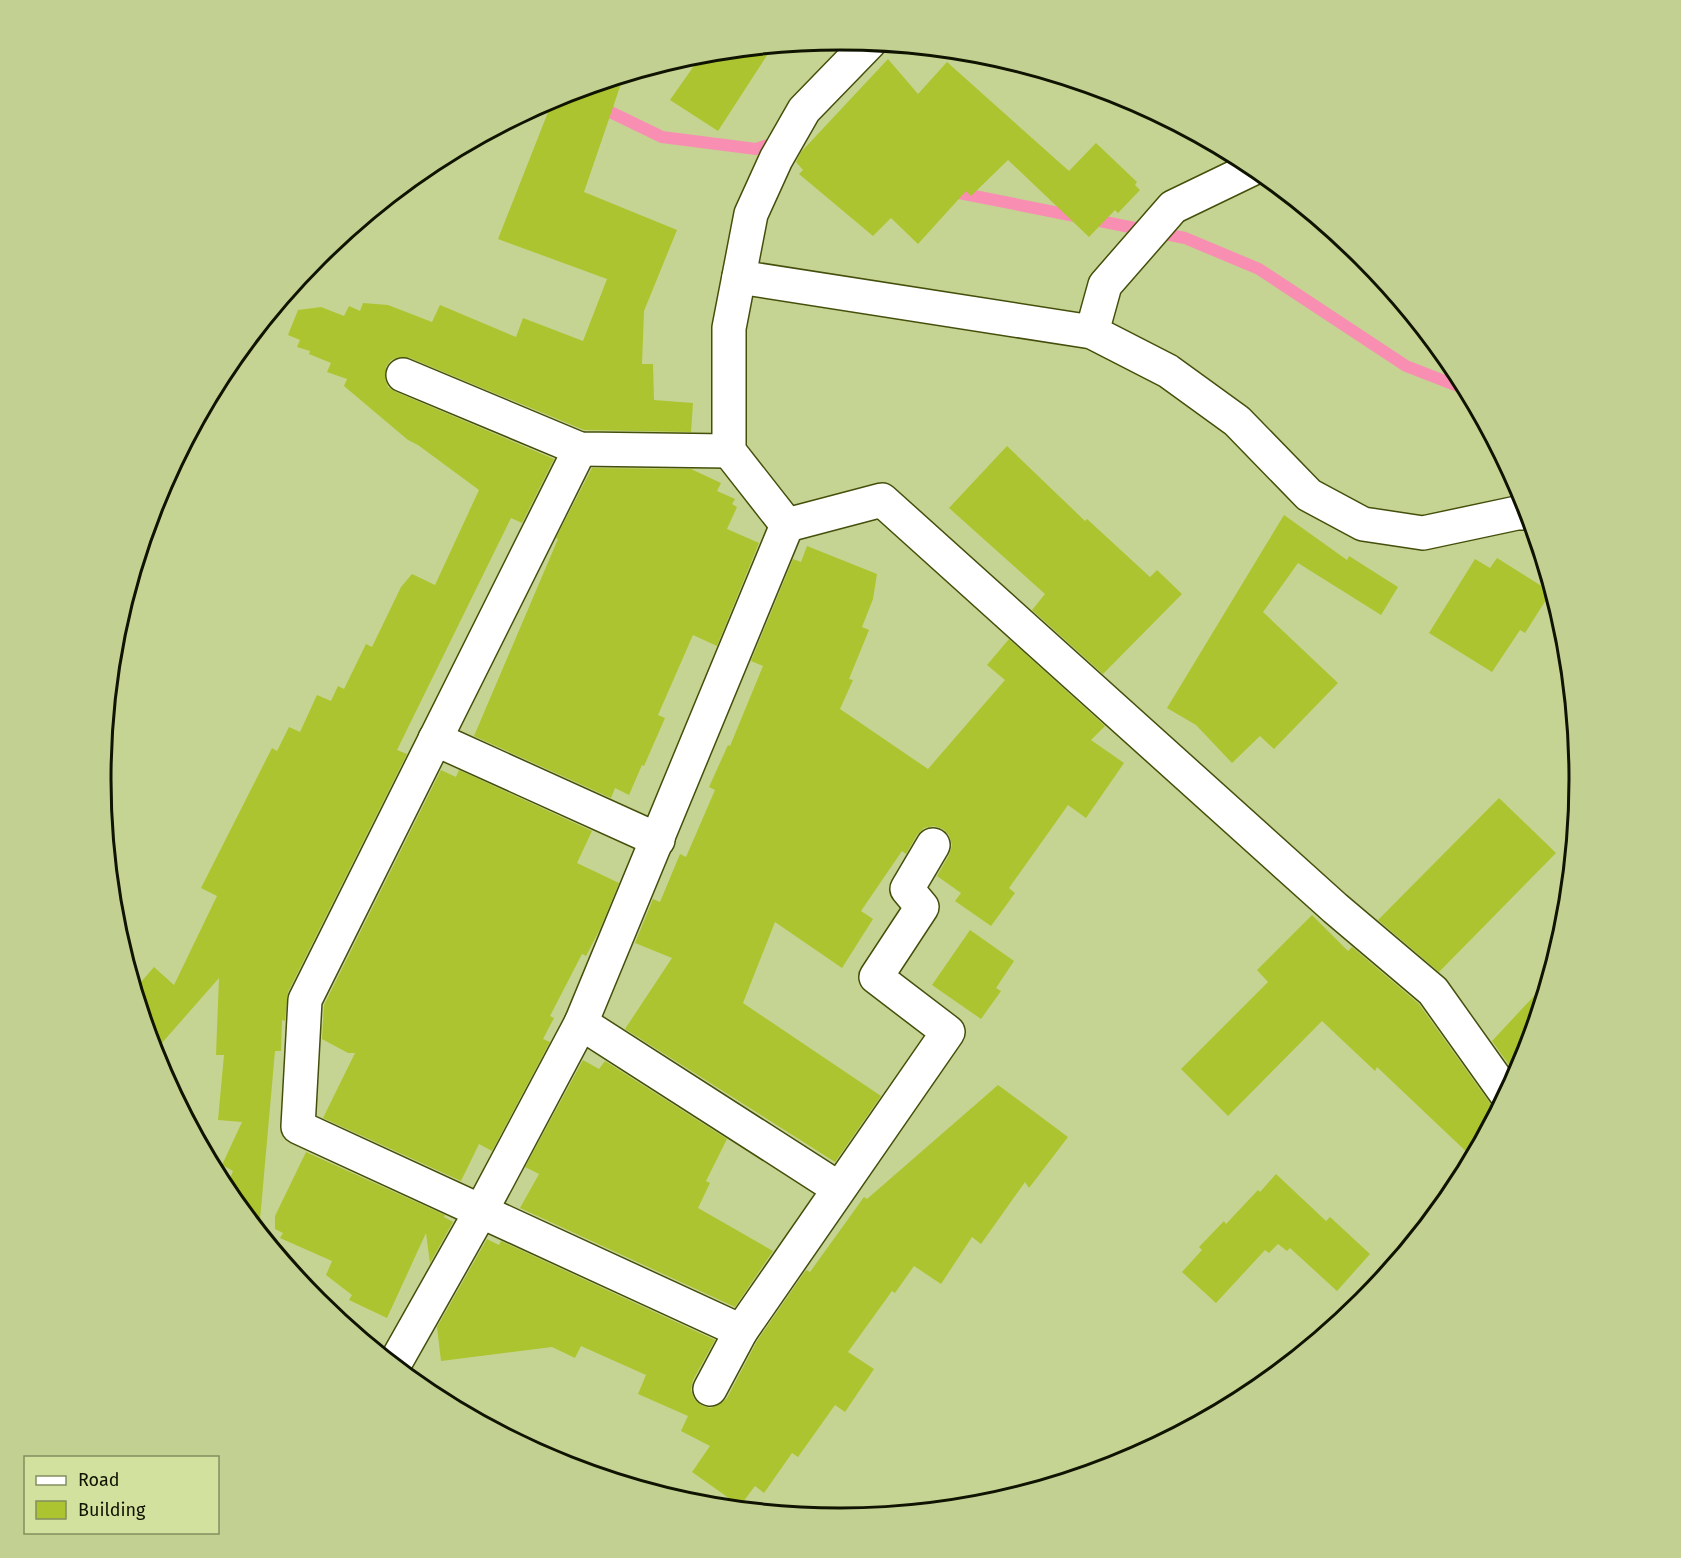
<svg xmlns="http://www.w3.org/2000/svg" width="1681" height="1558" viewBox="0 0 1681 1558" font-family="'Fira Sans',sans-serif">
	<style>
		.lines { fill: none; stroke-linecap: round; stroke-linejoin: round }
		.stream { stroke: #f88fb3; stroke-width: 12 }
		.building { fill: #acc430 }
		.minor-casing { stroke: #454f0b; stroke-width: 36 }
		.minor { stroke: #fff; stroke-width: 33 }
		.rim { fill: none; stroke: #0f1300; stroke-width: 3 }
	</style>
	<rect width="100%" height="100%" fill="#c5d492"/>
	<g class="lines">
		<g class="stream">
			<path d="M569,92L662,137L756,149L768,145L779,149"/>
			<path d="M949,191L1185,238L1259,269L1406,366L1468,390"/>
		</g>
	</g>
	<g class="building">
		<path d="M773,46L718,131L670,100L703,53Z"/>
		<path d="M888,59L918,94L947,62L1069,171L1096,143L1137,182L1135,185L1140,190L1118,213L1115,210L1089,237L1008,160L971,196L966,191L918,244L891,218L873,236L799,174L803,170L796,162L801,152Z"/>
		<path d="M624,75L584,192L677,230L644,311L642,364H653L654,400L693,403L691,432L584,430L410,358L400,357L391,360L386,367L385,378L388,387L396,392L554,459L522,523L511,518L397,750L407,754L288,992L285,1021L282,1020L281,1051H275L259,1231L225,1190L233,1171L222,1165L242,1122L218,1120L224,1055H216L219,978L154,1052L135,989L154,967L174,985L217,896L201,888L272,748L277,751L289,727L300,732L317,695L331,701L338,686L344,689L366,644L372,647L401,587L412,574L435,585L479,490L418,445L408,440L344,386L347,379L327,372L331,363L309,354L310,351L297,347L300,340L288,335L298,310L321,307L344,316L349,306L360,311L363,303L388,305L432,322L440,305L516,337L523,318L583,341L607,279L498,239L554,97Z"/>
		<path d="M1007,446L1085,521L1087,519L1150,577L1157,570L1182,594L1103,674L1032,610L1045,594L949,508Z"/>
		<path d="M592,468L691,469L721,483L717,491L735,499L732,504L737,507L727,529L759,543L717,646L693,635L658,715L665,718L644,766L642,765L629,795L615,788L611,798L474,736L558,539L556,538Z"/>
		<path d="M1284,515L1347,560L1349,556L1398,587L1381,615L1298,563L1263,612L1338,683L1274,749L1260,736L1232,763L1196,725L1167,708Z"/>
		<path d="M807,546L877,574L873,599L862,627L869,630L849,679L853,680L840,709L928,769L1005,680L987,665L1009,639L1105,726L1091,740L1124,763L1086,818L1068,805L1009,888L1015,893L991,926L955,901L961,893L937,876L949,855L952,845L949,835L943,829L934,826L924,828L917,835L906,854L902,851L861,911L873,919L842,968L775,922L743,1003L881,1096L835,1162L625,1029L672,958L635,943L653,899L660,902L680,854L686,857L715,790L709,787L728,745L730,746L763,666L751,661L793,559L801,562Z"/>
		<path d="M1497,558L1551,592L1525,633L1520,630L1492,672L1429,633L1475,559L1490,568Z"/>
		<path d="M441,770L456,777L459,770L592,831L577,863L619,883L600,929L586,956L582,954L550,1016L554,1018L543,1039L550,1042L492,1151L479,1144L461,1181L323,1118L355,1053H348L322,1039L324,1005Z"/>
		<path d="M1499,798L1556,853L1439,972L1378,920Z"/>
		<path d="M1312,915L1348,951L1352,947L1419,1004L1492,1106L1498,1111L1473,1158L1377,1067L1375,1071L1322,1021L1228,1116L1181,1069L1268,982L1257,970Z"/>
		<path d="M970,930L1014,961L996,988L1001,991L981,1019L932,985Z"/>
		<path d="M1549,980L1524,1062L1517,1076L1492,1041Z"/>
		<path d="M583,1060L599,1069L605,1061L727,1139L706,1181L710,1183L698,1208L773,1251L735,1307L520,1208L539,1174L525,1167Z"/>
		<path d="M998,1085L1068,1137L1029,1188L1025,1182L981,1244L972,1237L941,1284L914,1266L895,1293L892,1291L848,1352L874,1369L845,1412L835,1405L798,1457L792,1453L764,1493L755,1486L740,1506L692,1472L710,1446L681,1431L688,1416L638,1394L646,1375L581,1346L575,1358L552,1347L441,1361L437,1327L487,1239L499,1245L501,1241L715,1340L693,1380L691,1390L694,1399L701,1405L710,1408L719,1405L727,1398L757,1341L806,1270L810,1272L864,1197L867,1199Z"/>
		<path d="M306,1152L445,1215L444,1217L453,1222L430,1263L426,1233L387,1318L349,1300L352,1295L326,1275L332,1261L280,1238L283,1233L275,1229V1216Z"/>
		<path d="M1276,1174L1326,1221L1330,1217L1370,1254L1337,1291L1290,1248L1287,1251L1278,1244L1269,1253L1265,1250L1216,1303L1182,1272L1202,1250L1199,1247L1224,1221L1226,1224L1258,1190L1260,1192Z"/>
	</g>
	<g class="lines">
		<g class="minor-casing">
			<g id="minor">
				<path d="M739,277L1092,332L1168,371L1237,421L1309,495L1363,524L1423,533L1517,513H1529"/>
				<path d="M1092,332L1105,285L1173,207L1256,167"/>
				<path d="M403,375L580,449L729,451"/>
				<path d="M580,449L305,1000L298,1127L741,1331"/>
				<path d="M787,525L882,500L1335,908L1433,991L1507,1095"/>
				<path d="M787,525L729,451V328L751,214L776,159L804,110L870,42"/>
				<path d="M435,739L658,840"/>
				<path d="M581,1023L838,1188"/>
				<path d="M394,1365L481,1211L581,1023L787,525"/>
				<path d="M710,1389L741,1331L948,1032L876,977L922,907L907,889L933,845"/>
			</g>
		</g>
		<use href="#minor" class="minor"/>
	</g>
	<path d="M0 0H1681V1558H0ZM111 779a729 729 0 1 1 1458 0a729 729 0 1 1-1458 0Z" fill="#c2d191" fill-rule="evenodd"/>
	<path class="rim" d="M111 779a729 729 0 1 1 1458 0a729 729 0 1 1-1458 0Z"/>
	<rect x="24" y="1456" width="195" height="78" fill="#d2e19e" stroke="#848f5f" stroke-width="1.5"/>
	<rect x="36" y="1476" width="30" height="9" fill="#ffffff" stroke="#848f5f" stroke-width="1.5"/>
	<text x="78" y="1486" font-size="18" fill="#0f1300">Road</text>
	<rect x="36" y="1501" width="30" height="18" fill="#acc430" stroke="#848f5f" stroke-width="1.5"/>
	<text x="78" y="1516" font-size="18" fill="#0f1300">Building</text>
</svg>
